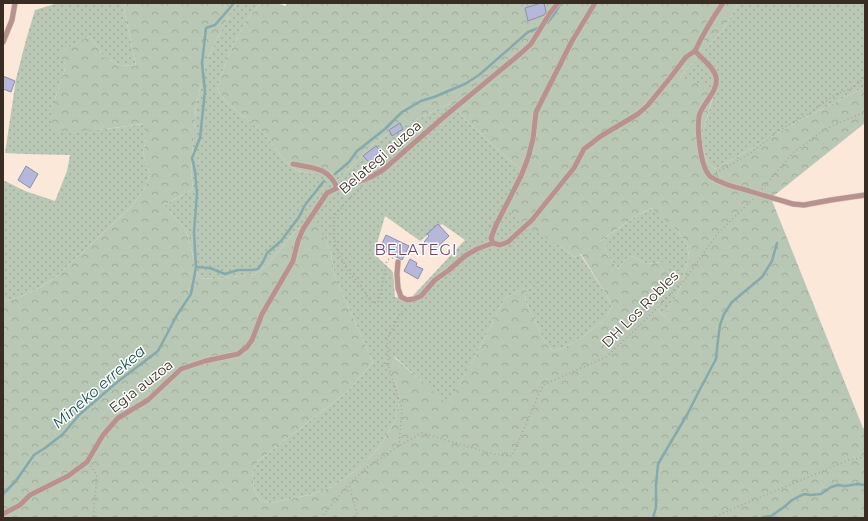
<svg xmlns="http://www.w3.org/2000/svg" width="868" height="521" viewBox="0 0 868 521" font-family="Montserrat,sans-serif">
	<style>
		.grass { fill: url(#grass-dots); fill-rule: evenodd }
		.forest { fill: url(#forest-crowns); fill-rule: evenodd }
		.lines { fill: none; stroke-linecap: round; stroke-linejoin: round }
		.stream { stroke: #84aaad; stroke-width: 2.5 }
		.building { fill: #b5b8db; stroke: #8b8eaf }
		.service-casing { stroke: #d8c6b7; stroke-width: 6 }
		.path { stroke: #b1a093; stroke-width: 1.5; stroke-dasharray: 1 3; stroke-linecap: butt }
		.service { stroke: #b8928e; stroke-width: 5 }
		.labels { text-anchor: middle; stroke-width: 3; stroke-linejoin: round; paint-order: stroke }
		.street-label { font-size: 14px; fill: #392d23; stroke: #fff }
		.neighbourhood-label { font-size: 15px; letter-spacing: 1px; fill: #783f6c; stroke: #fff }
		.water-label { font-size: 15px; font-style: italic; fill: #164f53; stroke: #fff }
	</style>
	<defs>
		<pattern id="grass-dots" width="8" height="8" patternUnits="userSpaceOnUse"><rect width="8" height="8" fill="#b9c8b5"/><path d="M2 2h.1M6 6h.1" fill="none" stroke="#a0ac9b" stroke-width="1.8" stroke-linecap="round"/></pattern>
		<pattern id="forest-crowns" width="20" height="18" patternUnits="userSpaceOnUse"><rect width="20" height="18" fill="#b9c8b5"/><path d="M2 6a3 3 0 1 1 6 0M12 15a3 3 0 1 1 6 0" fill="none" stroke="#a0ac9b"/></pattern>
	</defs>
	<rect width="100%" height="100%" fill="#fbe8d8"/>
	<g class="grass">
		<path d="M58,3H131L124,5V9L136,66L119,65L103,56L90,36L59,53L66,66L55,99L98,130L144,124L146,138L143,154L150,174L144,190L131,207L56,277L41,287L20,297L3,301V180L25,191L55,201L67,171L70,155L25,154L5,153L16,79L26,40L35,10Z"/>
		<path d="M237,3H261C239,26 226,59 217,89L226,102L264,133L286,162L298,171L314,174L345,173L375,142L393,131L448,104L463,115L462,116L497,149L522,170L560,246L575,257L580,254L607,296L612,307L606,318L584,336L565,347L553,351L545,342L525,300L527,290L537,282L505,298L476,355L447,405L395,357L383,362L396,383L400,399L394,422L380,446L362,466L332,487L309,495L270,503L260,500L255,492L252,473L258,461L347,392L373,362L335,278L330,249L312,217L294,233L266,266L255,274L217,279L199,278L186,230L164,205L193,189L191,172L196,105L208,57L230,13ZM385,216L420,241L442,224L465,240L409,300L395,297L393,272L374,254Z"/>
		<path d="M740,3H865V87L797,122L715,169L707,162L701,139L713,97L680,77L723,30L737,5Z"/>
		<path d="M653,208L678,232L687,244L689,256L680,289L664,317L659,311L658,302L671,277L662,262L647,264L632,256L625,260L618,269L606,253L605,242H599L639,214Z"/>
	</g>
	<path class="forest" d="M131,3H237L230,13L208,57L196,105L191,172L193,189L164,205L186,230L199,278L217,279L255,274L266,266L294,233L313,217L330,249L335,278L373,362L347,392L258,461L252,473L255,492L260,500L270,503L309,495L332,487L362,466L380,446L394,422L400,399L396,383L382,362L394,357L447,404L476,355L505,298L540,280L527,290L525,300L545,342L553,351L565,347L584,336L606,318L612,307L607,296L581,254L575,257L560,246L527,226L505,207L508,203L512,187L522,170L497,149L462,116L463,115L448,104L393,131L375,142L345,173L314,174L298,171L286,162L264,133L226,102L217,89C226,59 239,26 261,3H277L285,6L289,3H740L737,5L723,30L680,77L711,87L713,96L701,139L707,162L715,169L797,122L865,87V123L771,198L863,428H865V518H3V301L20,297L41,287L56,277L131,207L144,190L150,174L143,154L146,138L143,124L98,130L51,131L55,99L66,66L58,53L90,36L103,56L119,65L136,66L124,9V5ZM652,208L678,232L687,244L689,256L680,289L664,317L659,311L658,302L671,277L668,266L662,262L647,264L632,256L625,260L618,269L606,253L605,241H600L639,214Z"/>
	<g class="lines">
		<g class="stream">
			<path d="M547,23L553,16L561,3"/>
			<path d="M335,174L349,162L357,151L385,129L402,112L421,101L434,97L465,84L479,75L528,32L541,27"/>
			<path d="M196,267L210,268L225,274L238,270H252L258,269L263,262L267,253L281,241L299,217L305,205L324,181"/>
			<path d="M3,494L15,482L34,455L45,448L63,434L79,415L116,383L158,351L177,315L191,294L196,267L194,232L197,194L195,171L192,158L200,138L205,91L202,63L206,28L215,25L234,3"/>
			<path d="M653,518L656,507V485L658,464L688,413L698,393L716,359L718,340L720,325L724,314L732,302L762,277L772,261L777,243"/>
			<path d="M761,518L763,517L771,516L784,507L792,500L802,495L805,494L810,495L821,494L831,487L838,485L845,486L858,484L865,485"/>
		</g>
	</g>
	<g class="building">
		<path d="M541,3H544L546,12L544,15L528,21L525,8Z"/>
		<path d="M3,76L15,81L11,92L3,89Z"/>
		<path d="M400,123L403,129L392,136L389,130Z"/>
		<path d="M376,146L382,153L370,163L363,156Z"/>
		<path d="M26,166L38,174L30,188L18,180Z"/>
		<path d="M438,224L449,236L433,251L424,242L429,236L427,234Z"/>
		<path d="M386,235L409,246L402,260L380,248Z"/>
		<path d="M410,259L417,263L416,266L423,269L418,279L404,271Z"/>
	</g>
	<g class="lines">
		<g class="service-casing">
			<g id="service">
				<path d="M595,3L572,41L536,112L533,139L528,158L521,176L496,225L491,238L493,243L500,245L508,242L532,220L574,168L584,149L601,136L638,114L648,105L670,78L686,57L695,51"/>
				<path d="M3,42L12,20L15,3"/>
				<path d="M695,51C702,59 714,67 716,77C719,91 702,104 699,116C697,129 700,169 711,177C722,184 734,187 746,190C761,195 777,199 793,204L804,205L831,200L865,195"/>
				<path d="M695,51C703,34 712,19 723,3"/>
				<path d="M293,164C312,168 329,167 337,188"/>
				<path d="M398,262L397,274L398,288L401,297L407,300L414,299L421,296L435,280L449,270L465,256L477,249L493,243"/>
				<path d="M3,514L20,505L30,495L68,476L87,462L103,435L118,418L148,400L181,369L205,361L238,354L247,347L252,340L262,314L293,261L298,241L303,229L327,193L341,186L350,185L371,177L383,170L445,116L520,54L531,44L550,13L558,3"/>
			</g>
		</g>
		<g class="path">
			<path d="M716,173L729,166L752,152L778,131L806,115L835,95L854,87L865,77"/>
			<path d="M361,188L347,201L334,216V236L336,248L348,271L361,286L371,302L378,303L380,297L387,260L393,258"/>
			<path d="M762,189L774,175L794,152L827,128L865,112"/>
			<path d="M399,446L402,409L389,368L387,339L400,314L407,307"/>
			<path d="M90,466L97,474L93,518"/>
			<path d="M321,518L349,484"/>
			<path d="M358,518L349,484L366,468L399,446L422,433L493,454L512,456L543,385L606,357L638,327L684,281L717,234L753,199"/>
			<path d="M712,518L751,501L849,460L865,457"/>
		</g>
		<use href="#service" class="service"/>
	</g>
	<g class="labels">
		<g class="street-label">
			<text transform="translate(380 157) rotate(-41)" y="5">Belategi auzoa</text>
			<text transform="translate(640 309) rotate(-45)" y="5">DH Los Robles</text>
			<text transform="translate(141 386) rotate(-38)" y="5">Egia auzoa</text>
		</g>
		<g class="neighbourhood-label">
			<text x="416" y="255">BELATEGI</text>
		</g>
		<g class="water-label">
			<text transform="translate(99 387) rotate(-41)" y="5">Mineko errekea</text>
		</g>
	</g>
	<rect width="868" height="521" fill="none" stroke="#392d23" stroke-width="8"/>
</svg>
